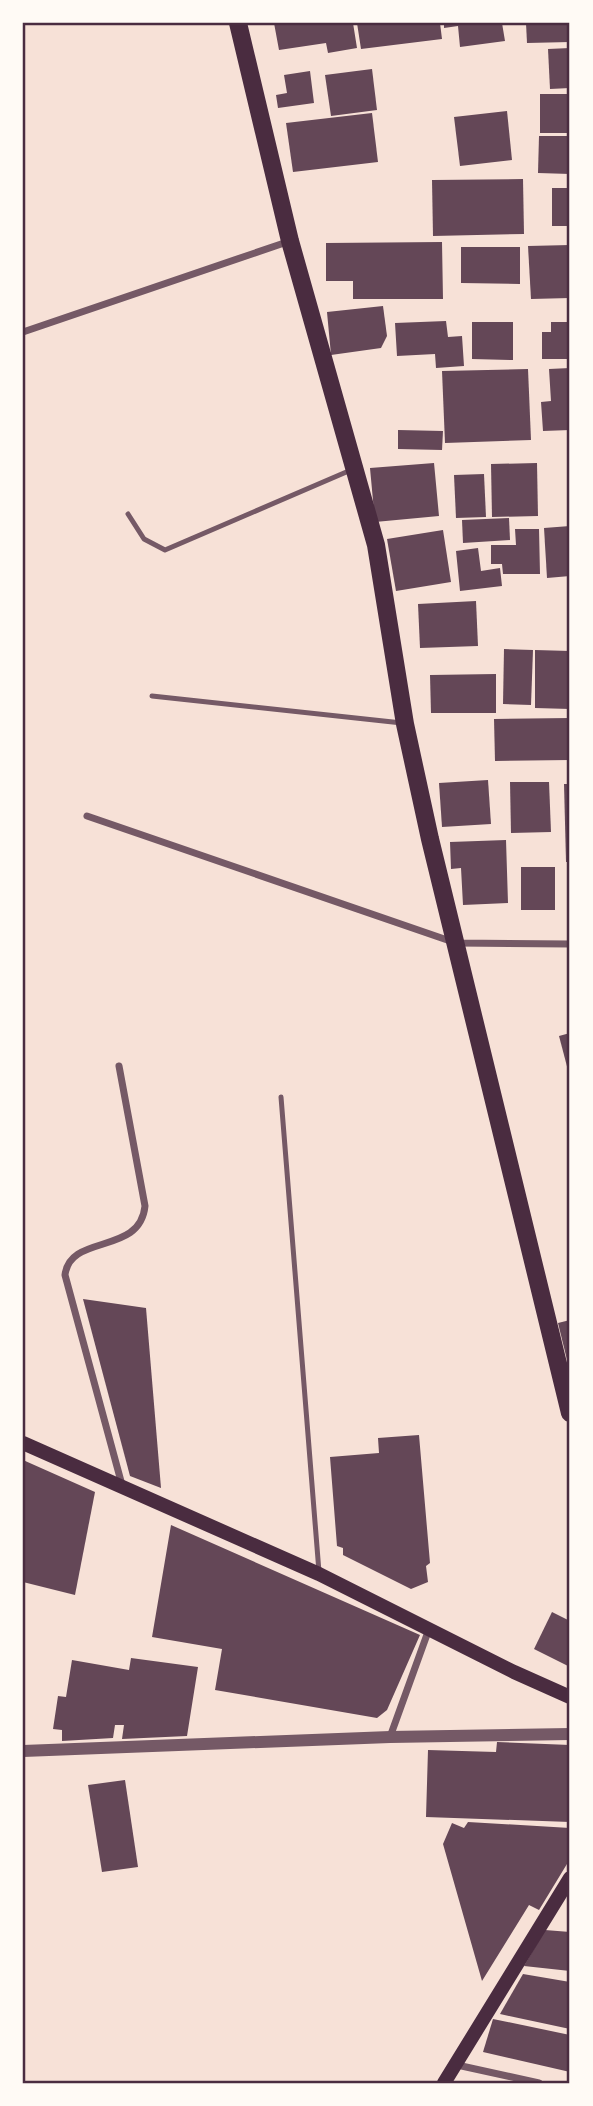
<svg xmlns="http://www.w3.org/2000/svg" width="593" height="2106" viewBox="0 0 593 2106" font-family="Cabin,sans-serif">
	<style>
		.building { fill: #644757 }
		.lines { fill: none; stroke-linecap: round; stroke-linejoin: round }
		.service { stroke: #755966; stroke-width: 5 }
		.minor { stroke: #755966; stroke-width: 7 }
		.tertiary { stroke: #755966; stroke-width: 12 }
		.secondary { stroke: #4a2c40; stroke-width: 14 }
		.primary { stroke: #4a2c40; stroke-width: 18 }
		.neatline { fill: none; stroke: #4a2c40; stroke-width: 2.5 }
	</style>
	<rect width="100%" height="100%" fill="#f7e1d7"/>
	<g class="building">
		<path d="M274,23H353L357,48L328,53L326,43L279,50Z"/>
		<path d="M357,23H440L442,39L361,49Z"/>
		<path d="M444,23H502L505,41L460,47L458,26L444,28Z"/>
		<path d="M526,23H570V42L527,43Z"/>
		<path d="M570,48V88L550,89L548,49Z"/>
		<path d="M372,69L377,110L331,116L325,75Z"/>
		<path d="M310,71L314,103L278,108L276,95L287,93L284,75Z"/>
		<rect x="540" y="94" width="30" height="39"/>
		<path d="M507,111L512,160L460,166L454,117Z"/>
		<path d="M372,113L378,162L293,172L286,123Z"/>
		<path d="M539,136H570V174L538,173Z"/>
		<path d="M523,179L524,234L433,236L432,180Z"/>
		<rect x="552" y="188" width="18" height="38"/>
		<path d="M442,242L443,299H353V281H326V243Z"/>
		<path d="M570,245V298L531,299L528,246Z"/>
		<path d="M461,247H520V284L461,283Z"/>
		<path d="M383,306L387,336L381,348L331,355L327,312Z"/>
		<path d="M446,321L448,337L462,336L464,366L436,368L435,354L397,356L395,323Z"/>
		<path d="M472,322H513V360L472,359Z"/>
		<path d="M551,322H570V359H542V332H551Z"/>
		<path d="M570,368V430L543,431L541,402L551,401L549,369Z"/>
		<path d="M528,369L531,440L445,443L442,371Z"/>
		<path d="M398,430L443,431L442,450L398,449Z"/>
		<path d="M434,463L439,516L375,522L370,468Z"/>
		<path d="M537,463L538,516L492,517L491,464Z"/>
		<path d="M484,474L486,517L456,518L454,475Z"/>
		<path d="M509,518L510,540L463,543L462,520Z"/>
		<path d="M570,526V576L547,578L544,528Z"/>
		<path d="M515,529H539L540,574H503L502,564H491V545H516Z"/>
		<path d="M443,530L451,582L396,591L387,539Z"/>
		<path d="M478,548L481,571L500,568L502,586L460,591L456,551Z"/>
		<path d="M476,601L478,646L420,648L418,604Z"/>
		<path d="M504,649L533,650L531,705L503,704Z"/>
		<path d="M535,650L570,651V709L535,708Z"/>
		<path d="M496,674V713H431L430,675Z"/>
		<path d="M570,718V760L495,761L494,719Z"/>
		<path d="M488,780L491,824L442,827L439,783Z"/>
		<path d="M510,782H549L551,832L511,833Z"/>
		<path d="M564,784H570V862H566Z"/>
		<path d="M506,840L508,903L463,905L461,868L451,869L450,842Z"/>
		<rect x="521" y="867" width="34" height="43"/>
		<path d="M570,1033V1074H569L559,1036Z"/>
		<path d="M83,1299L146,1308L161,1488L130,1476Z"/>
		<path d="M570,1320V1368H569L558,1323Z"/>
		<path d="M419,1435L430,1563L426,1566L428,1582L411,1589L343,1555V1548L337,1546L330,1457L379,1453L378,1438Z"/>
		<path d="M23,1460L95,1492L75,1595L23,1582Z"/>
		<path d="M171,1525L420,1635L387,1710L377,1718L215,1690L222,1649L152,1637Z"/>
		<path d="M552,1612L570,1621V1667L534,1649Z"/>
		<path d="M131,1658L198,1667L187,1736L122,1739L124,1725H115L113,1738L62,1741V1730L53,1729L58,1696L66,1697L72,1660L129,1670Z"/>
		<path d="M497,1742L570,1745V1822L426,1817L428,1750L496,1752Z"/>
		<path d="M125,1780L138,1867L102,1872L88,1785Z"/>
		<path d="M468,1822L570,1828V1859L539,1910L529,1905L482,1981L443,1844L452,1823L464,1828Z"/>
		<path d="M545,1930L570,1932V1971L524,1966Z"/>
		<path d="M523,1974L570,1982V2029L500,2014Z"/>
		<path d="M493,2019L570,2035V2072L483,2052Z"/>
	</g>
	<g class="lines">
		<g class="service">
			<path d="M128,514L144,539L165,550L351,470"/>
			<path d="M152,696L402,723"/>
			<path d="M281,1097L319,1572"/>
		</g>
		<g class="minor">
			<path d="M23,332L290,241"/>
			<path d="M87,816L456,943L570,944"/>
			<path d="M119,1066L145,1206C140,1256 70,1233 65,1275L122,1485"/>
			<path d="M390,1737L429,1629"/>
			<path d="M457,2065L539,2083"/>
		</g>
		<path class="tertiary" d="M23,1751L390,1737L570,1734"/>
		<g class="secondary">
			<path d="M23,1443L319,1574L514,1672L570,1697"/>
			<path d="M444,2083L570,1878"/>
		</g>
		<path class="primary" d="M238,23L290,241L376,545L405,724L430,839L570,1413"/>
	</g>
	<rect width="593" height="2106" fill="none" stroke="#fffaf5" stroke-width="49"/>
	<rect x="24" y="24" width="544" height="2058" class="neatline"/>
</svg>
